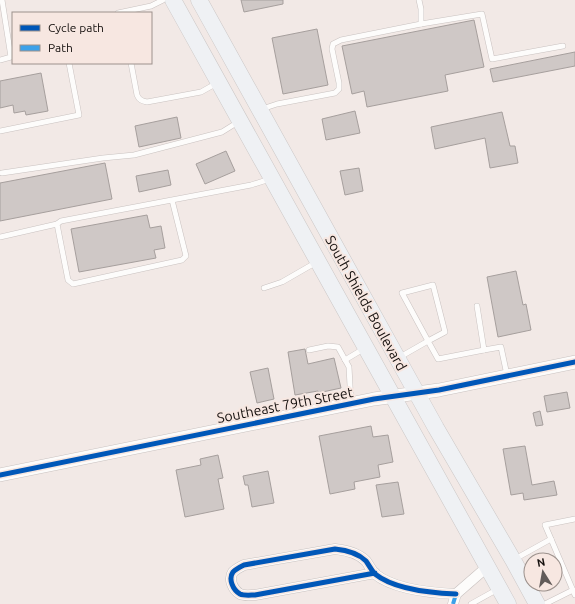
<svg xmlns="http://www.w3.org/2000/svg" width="575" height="604" viewBox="0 0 575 604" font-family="Ubuntu,sans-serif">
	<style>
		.building { fill: #cfc8c6; stroke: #a69f9d }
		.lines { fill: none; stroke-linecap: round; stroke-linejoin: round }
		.service-casing { stroke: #c9c2c0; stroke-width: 6 }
		.minor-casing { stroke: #c9c2c0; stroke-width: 11 }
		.tertiary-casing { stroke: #c9c2c0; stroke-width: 14 }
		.primary-casing { stroke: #cbc7c6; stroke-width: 17 }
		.service { stroke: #fdfcfb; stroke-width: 5 }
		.minor { stroke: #fdfcfb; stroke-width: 10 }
		.tertiary { stroke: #fdfcfb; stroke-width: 13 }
		.primary { stroke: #eff1f4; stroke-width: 16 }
		.quiet { stroke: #3da1e9; stroke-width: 4; stroke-dasharray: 8 4; stroke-linecap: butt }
		.cycleway-casing { stroke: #f7e7e1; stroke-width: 8 }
		.cycleway { stroke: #0057b8; stroke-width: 5 }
		.labels { text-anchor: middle; stroke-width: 4; stroke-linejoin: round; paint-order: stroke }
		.street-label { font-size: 14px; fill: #140f0d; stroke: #f7e7e1 }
	</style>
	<rect width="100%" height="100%" fill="#f2e9e6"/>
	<g class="building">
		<path d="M241,0H283V4L244,12Z"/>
		<path d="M474,20L484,67L445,75L448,91L367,107L364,91L352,94L342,46Z"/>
		<path d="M317,29L328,85L283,94L272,38Z"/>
		<path d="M575,52V66L493,82L490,69Z"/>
		<path d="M41,73L48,111L26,115L25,111L14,113L13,105L0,108V81Z"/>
		<path d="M355,111L360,133L326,140L322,119Z"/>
		<path d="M502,112L510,146H515L518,163L490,168L485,138L435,149L431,127Z"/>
		<path d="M177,117L181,138L139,147L135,126Z"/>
		<path d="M226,151L235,171L205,184L196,164Z"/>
		<path d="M105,163L112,199L0,221V183Z"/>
		<path d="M359,168L363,191L345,195L340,171Z"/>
		<path d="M168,170L171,185L139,192L136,176Z"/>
		<path d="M147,215L150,228L161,226L165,248L154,250L156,258L79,272L71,229Z"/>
		<path d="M516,271L523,305L526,304L531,330L498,337L487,277Z"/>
		<path d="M305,349L308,364L334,358L341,388L318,393V391L295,395L288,352Z"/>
		<path d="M268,368L274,399L257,403L250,372Z"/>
		<path d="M567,392L570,408L547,412L544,396Z"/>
		<path d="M540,411L543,425L536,426L533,413Z"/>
		<path d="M371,426L373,437L388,435L393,462L378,465L380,477L354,482L355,489L330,494L319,436Z"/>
		<path d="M525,446L532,485L554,481L557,495L524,500L523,493L511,495L503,449Z"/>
		<path d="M218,455L223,478L218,479L224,509L185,517L176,470L201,465L200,459Z"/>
		<path d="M268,471L274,503L252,507L248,485H245L243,476Z"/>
		<path d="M398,482L404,514L382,517L376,485Z"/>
	</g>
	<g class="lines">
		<g class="service-casing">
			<g id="service">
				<path d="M118,13L151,6L163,0"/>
				<path d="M421,24L482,14L492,59L563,46"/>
				<path d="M0,60L11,57L2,0"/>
				<path d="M131,63L137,95C139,100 142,101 147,102L201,92L217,83"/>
				<path d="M262,109L277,104L335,93L339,89V83L332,49L333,44L341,40L421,24V9L419,0"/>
				<path d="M0,131L79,115L69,63"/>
				<path d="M2,173L103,158L134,155L222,132L238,122"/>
				<path d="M172,200L186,256L182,260L73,284L68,280L57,224L61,221L251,185L270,179"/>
				<path d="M0,237L57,224"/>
				<path d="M264,288L282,282L315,263"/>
				<path d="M309,350L328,346L338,347L349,367L351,404"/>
				<path d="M484,350L501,347L507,375"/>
				<path d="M400,357L428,341L402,293L433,285L445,332L428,341L438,359L484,350L477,306"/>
				<path d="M345,360L365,348"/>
				<path d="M575,519L545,525L575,595"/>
				<path d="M515,559L551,539"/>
				<path d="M471,604L498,589"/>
				<path d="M545,604L573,590"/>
			</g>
		</g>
		<g class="minor-casing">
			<g id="minor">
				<path d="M375,573L255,595C251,595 244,596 240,594C233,590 228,579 233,572C236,569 240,567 244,565L335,549C345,550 358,553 366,561C369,565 371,570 375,574C395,590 431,593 456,594"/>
				<path d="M453,604L456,594L487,567"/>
			</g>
		</g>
		<g class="tertiary-casing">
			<path id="tertiary" d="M0,475L374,399L439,390L575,362"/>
		</g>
		<g class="primary-casing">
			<g id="primary">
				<path d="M173,0L508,604"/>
				<path d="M199,0L436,428L513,560L537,604"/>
			</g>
		</g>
		<use href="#service" class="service"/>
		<use href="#minor" class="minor"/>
		<use href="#tertiary" class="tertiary"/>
		<use href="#primary" class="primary"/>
		<path class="quiet" d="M453,604L456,594H454"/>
		<g class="cycleway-casing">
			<g id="cycleway">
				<path d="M0,475L374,399L439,390L575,362"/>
				<path d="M375,573L255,595C251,595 244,596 240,594C233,590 228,579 233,572C236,569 240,567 244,565L335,549C345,550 358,553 366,561C369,565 371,570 375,574C395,590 431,593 456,594"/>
			</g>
		</g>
		<use href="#cycleway" class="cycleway"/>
	</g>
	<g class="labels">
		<g class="street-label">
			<text transform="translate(366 303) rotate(61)" y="5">South Shields Boulevard</text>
			<text transform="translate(285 405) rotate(-11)" y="5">Southeast 79th Street</text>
		</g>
	</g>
	<rect x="12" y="12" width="140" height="52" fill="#f7e7e1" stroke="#9c918c"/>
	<rect x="20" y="25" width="20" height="6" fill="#0057b8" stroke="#9c918c"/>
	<text x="48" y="32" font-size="12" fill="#140f0d">Cycle path</text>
	<rect x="20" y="45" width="20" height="6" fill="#3da1e9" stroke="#9c918c"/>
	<text x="48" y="52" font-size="12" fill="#140f0d">Path</text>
	<g transform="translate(543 572) rotate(349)"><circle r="19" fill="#f7e7e1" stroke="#9c918c"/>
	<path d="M0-3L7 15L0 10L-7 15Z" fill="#625b59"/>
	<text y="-6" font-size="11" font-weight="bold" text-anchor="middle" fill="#140f0d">N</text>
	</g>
</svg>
